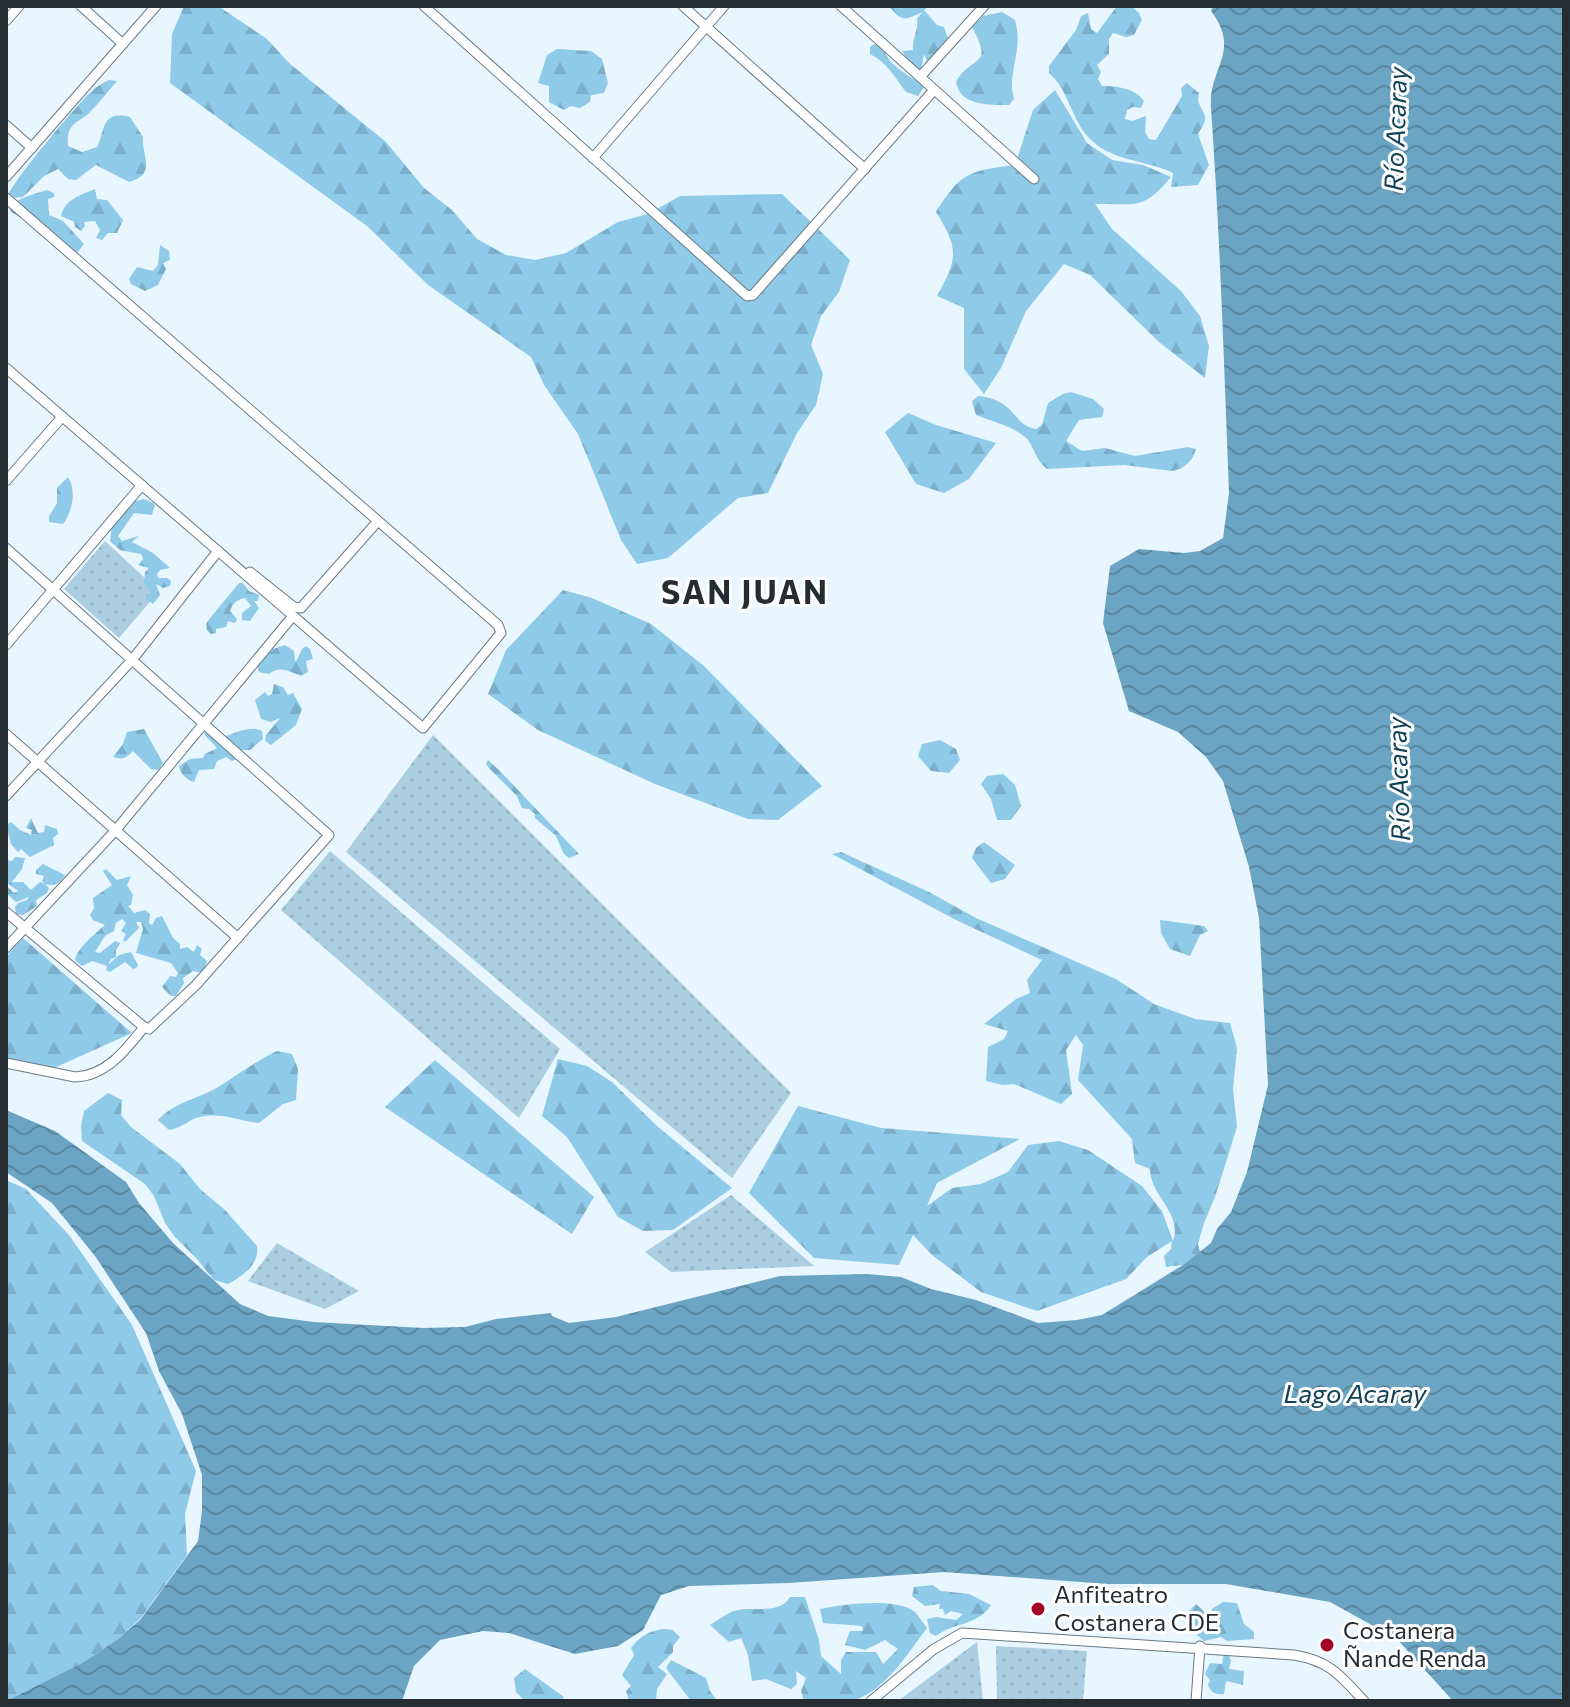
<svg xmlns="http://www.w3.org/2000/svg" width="1570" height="1707" viewBox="0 0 1570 1707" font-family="Commissioner,sans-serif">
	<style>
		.grass { fill: url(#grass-dots) }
		.forest { fill: url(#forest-firs) }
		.water { fill: url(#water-waves) }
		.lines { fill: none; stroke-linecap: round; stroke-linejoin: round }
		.minor-casing { stroke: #6a7a83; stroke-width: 11 }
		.minor { stroke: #fff; stroke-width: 9 }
		.poi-dot { fill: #a30526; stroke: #fff; stroke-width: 3 }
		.labels { text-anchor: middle; stroke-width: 6; stroke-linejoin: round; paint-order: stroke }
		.poi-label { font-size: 24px; fill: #262d31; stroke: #fff; text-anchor: start }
		.water-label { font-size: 26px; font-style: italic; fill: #104157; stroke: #fff }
		.district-label { font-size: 32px; font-weight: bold; letter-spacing: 2px; fill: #262d31; stroke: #fff }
	</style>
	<defs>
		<pattern id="grass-dots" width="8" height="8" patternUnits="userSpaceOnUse" patternTransform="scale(2)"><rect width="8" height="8" fill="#abcee0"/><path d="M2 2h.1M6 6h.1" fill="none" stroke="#93b1c1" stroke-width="1.8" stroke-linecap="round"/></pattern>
		<pattern id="forest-firs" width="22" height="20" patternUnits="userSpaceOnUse" patternTransform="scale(2)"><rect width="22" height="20" fill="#8fcae9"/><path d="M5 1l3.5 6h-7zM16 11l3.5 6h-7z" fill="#7baec8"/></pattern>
		<pattern id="water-waves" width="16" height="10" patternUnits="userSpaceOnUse" patternTransform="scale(2)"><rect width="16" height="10" fill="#6ba5c3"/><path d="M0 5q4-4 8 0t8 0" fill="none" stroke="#58879f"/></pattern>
	</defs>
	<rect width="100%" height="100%" fill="#e8f6ff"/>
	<g class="grass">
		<path d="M105,541L159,591L119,638L64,589Z"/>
		<path d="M433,735L791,1093L732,1178L346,852Z"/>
		<path d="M330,851L560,1049L519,1118L281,910Z"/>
		<path d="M731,1195L814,1266L671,1272L645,1252Z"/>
		<path d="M277,1243L359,1291L325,1309L248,1281Z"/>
		<path d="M977,1642L983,1701H898Z"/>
		<path d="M996,1646L1087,1651L1083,1701H997Z"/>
	</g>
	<g class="forest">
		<path d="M184,6H218L267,39L289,63L386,142L424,188L452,210L477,239L506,255L535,260L566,253L618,222L648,214L680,196L782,194L850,260L839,292L821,316L811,345L823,374L816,405L797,433L768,493L738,498L668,558L637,564L621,540L578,434L544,385L531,357L428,285L367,226L170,83L172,34Z"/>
		<path d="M889,6H928L923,12L925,11L937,25L944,27L948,39L935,65L927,61L924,54L921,71L910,65L902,51L913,50C912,38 919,29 917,18L923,12C905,19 904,24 889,6Z"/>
		<path d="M1117,6H1131L1139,13L1142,20L1134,35L1126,37L1113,33L1109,39V54L1097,65L1101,72L1098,79L1102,86C1116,86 1135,88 1144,101L1141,108L1133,107L1127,110L1125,119L1132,121L1146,116L1145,132L1149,139L1156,140L1182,96L1181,88L1187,83L1199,93L1198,101C1205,118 1210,116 1198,134L1209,165L1198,185L1171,187L1173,173C1144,159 1111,162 1088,137C1071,118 1068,89 1049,73V66L1076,30L1081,16L1088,13L1091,29L1097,33Z"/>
		<path d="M1002,12L1015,20C1024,51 1006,74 1014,99L1009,105C989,105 960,106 956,82C971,54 995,69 972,27L983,16Z"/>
		<path d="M874,44L881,46C885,51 887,58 892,63C902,73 914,78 924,87L918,96L906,92C896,79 887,62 870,54V47Z"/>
		<path d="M557,49L591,51L602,59L608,83L604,93L591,95L590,102L580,108L571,106L564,110L549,102V86L538,83L547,55Z"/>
		<path d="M109,80L117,81C108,91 100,102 91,111C79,124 66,121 68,146L82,152L97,147C106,131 100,110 130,117L143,137C141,155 158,174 129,182L96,165L76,180L68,179L58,169L44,176L23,197L7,198C10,184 78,103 93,90C97,86 103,83 109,80Z"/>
		<path d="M1055,90L1087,143L1112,160L1143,165L1171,177C1142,212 1135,203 1095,204L1112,229L1181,291L1200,316L1209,346L1205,378L1159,342L1090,275L1064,264L1026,311L1001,368L984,394L964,369V308L937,296C958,258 959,249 936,212C961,172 969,171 1015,165L1033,110Z"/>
		<path d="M95,189L97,199L107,200L123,220L117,233H108L102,240L96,238L100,230L95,221L84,222L85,226L81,231L75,227L74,222L61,216C65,199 81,195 95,189Z"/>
		<path d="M47,190L54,193V197L48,199L49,215L63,221L84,244L77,253L43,224L29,215L23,219L11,212L9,206C19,198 34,194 47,190Z"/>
		<path d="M160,245L169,251L170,260L163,263L166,269L158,285L145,291L131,284L129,279L137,267L153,271L158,265Z"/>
		<path d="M1071,392L1093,399L1104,409L1102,417L1079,420L1066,441L1082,451L1105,448L1135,456L1188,447L1196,449C1193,461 1184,469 1172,471L1124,465L1047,469C1034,459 1035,446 1025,437C1011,425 992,422 976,415L972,401L978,396C1017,400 1013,426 1036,429L1042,425L1048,403L1063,394Z"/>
		<path d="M908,413L936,425L996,443L969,479L944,493L916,484L885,432Z"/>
		<path d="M68,477C77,490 72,513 63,524L49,522V516L57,503V488Z"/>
		<path d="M144,499L155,504L152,515L134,513L118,536L122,541L139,536L132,542L153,553L170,568L160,570L157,574L158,578H167L171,581L170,586L163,588L156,584L160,595L153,604L146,599L150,592L144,583L145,572L149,568L138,565L143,559L141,554L120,550L110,541L112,525L128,503Z"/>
		<path d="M239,583H243L249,591L259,595L258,601H254L259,608L250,621L242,620V613L251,606L245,598C236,600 233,603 230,611L237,619L235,623L228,621L226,627L216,629V633L211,634L207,630L206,623Z"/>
		<path d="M563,590L592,598L651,624L704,666L822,786L778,820L748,819L655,784L538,730L488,694L506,650Z"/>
		<path d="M285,645L294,651L295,661L297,660L302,649L306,646L310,649L313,659L306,661L308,672L301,676C289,672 281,665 269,674L259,672L257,666L273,649Z"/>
		<path d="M274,684L283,687L288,695L293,693L302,709L296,725L271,745L265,741L266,735L280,718L271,722L261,719L255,700L265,692L268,696L272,694Z"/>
		<path d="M213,727L226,736C237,732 252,725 262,731L263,739L250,750H240L239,758L232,761L226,757L217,761L214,769L199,770L194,782C187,781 180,773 179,766L190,759L203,758L205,754L217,748L204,734L206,728Z"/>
		<path d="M144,729L163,763L158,770L151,769L133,751C126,758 123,760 113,757L123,744L127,732Z"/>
		<path d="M940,740L956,749L960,760L949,773L931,771L918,756L922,744Z"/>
		<path d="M488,760L499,770L579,854L569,858L564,854L556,836L535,818V814L529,809L522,808L517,796L489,768L486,764Z"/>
		<path d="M1003,774L1015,785L1021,806L1011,820H997L991,799L981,784L987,776Z"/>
		<path d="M31,818L38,833L44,832L45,825L57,829L58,834L53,838L54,845L30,857L21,849L18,852L11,844L6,825L11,822L20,830L31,835L32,830L26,828Z"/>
		<path d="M984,842L1015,865L1005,879L991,883L972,858L976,848Z"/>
		<path d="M841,852L929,892L976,918L1116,979L1154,1004L1195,1019L1230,1023L1237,1048L1233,1089L1237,1127L1215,1197L1204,1223L1198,1244L1201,1256L1190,1264L1166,1267L1164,1256L1171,1249L1172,1241L1147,1257L1126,1279L1037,1311L981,1292L932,1255L913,1235L899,1265L814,1258L749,1193L798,1106L881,1128L1020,1139L937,1183L927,1206L952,1188L981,1184L1008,1172L1028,1145L1059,1141L1088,1150L1142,1186L1162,1211L1173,1241C1183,1213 1150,1196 1150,1169L1135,1163L1132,1139L1078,1080L1083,1045L1076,1035L1066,1050L1072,1094L1061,1104L1014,1084L1002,1085L986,1081L988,1047L1004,1039L1008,1031L984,1024L1016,999L1030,993L1027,980L1042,960L958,921L832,854Z"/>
		<path d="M15,857L25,858L22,869L12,882H23L31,890L40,882L45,884L42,881L44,876L36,874V870L43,864L65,875C60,883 55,887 45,884L49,888L47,893L36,900L37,906L23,915L16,914L15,907L18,903L27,900L29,897L16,902L6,893V889L9,888L14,893L18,891L6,882V860L12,861Z"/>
		<path d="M106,869L117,880L131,876L127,885L133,895L131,905L128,906L134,913L145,910L150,914L149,923L152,925L156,918L162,916L173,938L180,944V949L187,947L194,952L197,945L202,949L200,955L207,961L203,973L193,971L183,978L184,983L176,996H171L162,987L170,976L176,977L178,973L171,963L136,953L143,929L141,922H136L139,928L125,942L123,940L126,934L121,931L126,923L122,919L116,923L114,931L105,936L95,952L100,953L115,941L120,943L116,950V957L111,959L108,965L119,955L131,952L138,965L136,968L133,969L125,962L110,972L106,970L107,966L92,961L82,966L75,960C77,948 95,934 105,925L93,920L90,915L94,908L93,898L112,885L103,871Z"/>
		<path d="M1160,920L1204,926L1208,931L1200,935L1190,956L1170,949L1161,933Z"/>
		<path d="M23,938L132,1033L54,1068L6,1058V957Z"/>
		<path d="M277,1051L292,1054L298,1069L296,1100L283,1104L259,1123C238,1121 222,1112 200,1117C189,1119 185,1127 169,1130L158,1120C174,1103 193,1100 213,1090C235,1077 254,1062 277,1051Z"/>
		<path d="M558,1059L587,1066L612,1082L657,1126L732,1188L673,1230L643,1231L618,1217L567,1137L542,1116Z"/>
		<path d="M435,1060L594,1197L572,1234L385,1107Z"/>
		<path d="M108,1093L122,1100L121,1115L131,1127L180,1164L200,1189L225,1210L257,1246C260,1264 243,1276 228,1284L214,1280L196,1258L174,1236L165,1223L154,1196L145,1184L82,1141L81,1126L84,1111Z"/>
		<path d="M6,1180L26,1189L69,1235L132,1325L196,1471L185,1514L187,1555L140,1619L118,1639L84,1662L6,1701Z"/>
		<path d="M933,1585L941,1591L969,1594L991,1605C979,1625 952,1623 936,1636L930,1633L927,1619L936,1617L956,1620L963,1614L951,1611L945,1615L943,1609H939L940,1604L925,1606L912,1596L914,1587Z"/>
		<path d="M790,1597H805L819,1640L821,1656L841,1674V1660L846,1652H876L883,1664L898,1649L885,1640L865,1650L845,1645L850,1631H863L862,1626L823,1623L820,1609C841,1604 898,1597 915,1612C919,1616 923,1623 927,1628C908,1653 882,1696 849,1701C835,1703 818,1701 804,1701L801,1691L806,1678L796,1671L797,1684L791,1689L766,1679L752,1681L748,1655L741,1638L729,1642L710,1625C717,1621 725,1614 734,1611C752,1605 778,1616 790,1597Z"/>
		<path d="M1223,1602L1237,1603L1244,1624L1254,1632V1639L1227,1641L1221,1637L1204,1641L1197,1635L1188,1612L1196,1604L1210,1617L1212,1609Z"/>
		<path d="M665,1629L673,1630L680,1637L673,1646V1652L658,1667L667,1674L657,1689L656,1700L629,1701L626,1691L631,1686L622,1675L634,1655L631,1648C640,1636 650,1630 665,1629Z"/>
		<path d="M1224,1653L1229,1655L1231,1661L1229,1669L1244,1671L1243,1685L1226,1681L1224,1694C1216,1695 1211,1693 1208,1685L1210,1680L1205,1674L1210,1663L1222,1664Z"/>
		<path d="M671,1660L706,1678L710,1691L717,1701H691L666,1668Z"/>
		<path d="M525,1669L564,1697L560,1701H525L516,1692L514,1678Z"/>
	</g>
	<path class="water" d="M1213,6H1564V1701H1453L1397,1639L1330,1602L1226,1584H1107L944,1572L789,1583L689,1586L661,1595L643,1630L618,1646L575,1654L509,1633L483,1631L440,1640L414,1666L402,1701H6L84,1662L118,1639L140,1620L198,1541L202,1511V1475L182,1414L159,1371L146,1333L95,1256L52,1203L6,1172V1110L55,1131L126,1182L139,1203L173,1243L240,1304L268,1316L314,1322L423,1328L465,1327L496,1319L551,1313L552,1316L569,1323L616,1317L780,1276L867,1274L901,1277L931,1289L976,1300L1038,1323L1077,1320L1102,1315L1183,1265L1211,1243L1217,1229L1231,1212L1247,1172L1268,1085L1259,918L1249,867L1223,781L1206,757L1178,732L1129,711L1103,623L1110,566L1139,549L1184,553L1200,551L1223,538L1229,493C1224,364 1220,236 1211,108C1208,68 1242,52 1211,11Z"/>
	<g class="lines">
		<g class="minor-casing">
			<g id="minor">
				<path d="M81,6L123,44"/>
				<path d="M424,6L747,296L753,295L934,90"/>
				<path d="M683,6L865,169"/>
				<path d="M841,6L1034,179"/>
				<path d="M6,21L19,6"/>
				<path d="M920,77L984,6"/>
				<path d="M6,125L32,148"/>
				<path d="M593,158L724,6"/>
				<path d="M6,177L156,6"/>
				<path d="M6,198L498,625L501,633L423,728L6,368"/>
				<path d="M6,481L62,417"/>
				<path d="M6,548L329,835L196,985L149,1029L144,1027L6,912"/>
				<path d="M250,572L294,607L301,608L378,521"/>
				<path d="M6,645L142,485"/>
				<path d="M6,734L238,938"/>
				<path d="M6,796L132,660L218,551"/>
				<path d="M6,948L115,831L292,617"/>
				<path d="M6,1063L75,1077C106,1076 126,1050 144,1027"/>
				<path d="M871,1701L934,1649L962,1633L1294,1655C1330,1661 1340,1675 1364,1701"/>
				<path d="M1196,1701L1200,1646"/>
			</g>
		</g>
		<use href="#minor" class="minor"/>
	</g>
	<g class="poi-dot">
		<circle cx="1038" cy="1609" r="8"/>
		<circle cx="1327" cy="1645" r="8"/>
	</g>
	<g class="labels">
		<g class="poi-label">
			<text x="1054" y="1603">Anfiteatro<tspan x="1054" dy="28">Costanera CDE</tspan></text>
			<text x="1343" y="1639">Costanera<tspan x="1343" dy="28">Ñande Renda</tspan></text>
		</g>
		<g class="water-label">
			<text transform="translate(1396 129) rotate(-88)" y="9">Río Acaray</text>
			<text transform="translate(1399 779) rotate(-92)" y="9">Río Acaray</text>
			<text x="1355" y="1403">Lago Acaray</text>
		</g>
		<g class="district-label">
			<text x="745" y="604">SAN JUAN</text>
		</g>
	</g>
	<rect width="1570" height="1707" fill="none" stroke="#262d31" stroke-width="16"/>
</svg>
